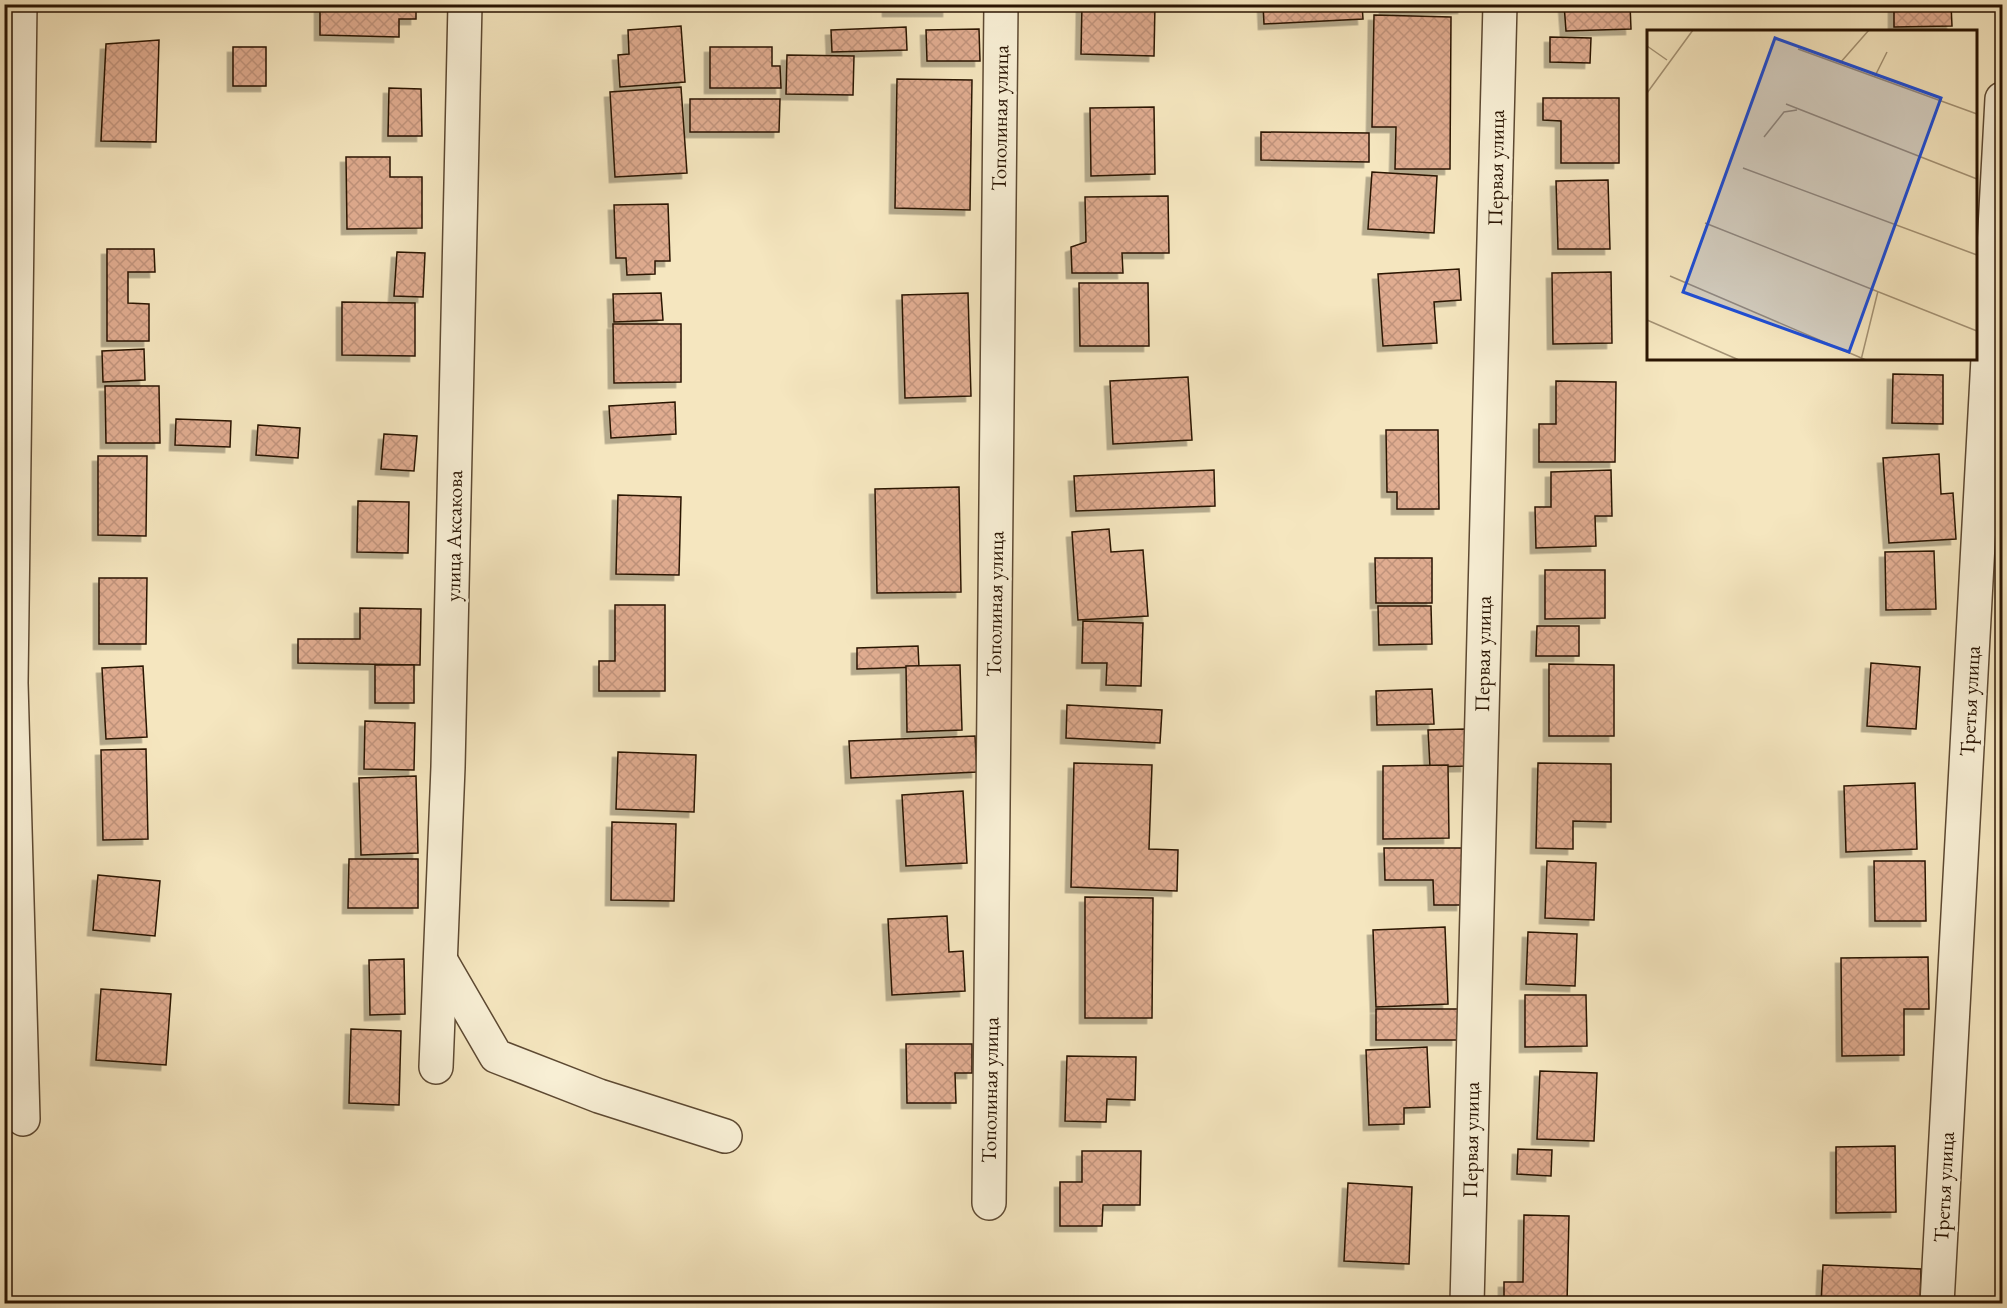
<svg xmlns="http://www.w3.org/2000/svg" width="2007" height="1308" viewBox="0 0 2007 1308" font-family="'EB Garamond',serif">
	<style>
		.building { fill: url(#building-cross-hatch); stroke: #2a1503; stroke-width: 1.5; filter: url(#shadow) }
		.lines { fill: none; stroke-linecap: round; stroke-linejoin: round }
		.street-casing { stroke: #5d4932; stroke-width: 36 }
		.street { stroke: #f8efd5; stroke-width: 33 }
		.labels { text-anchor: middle; stroke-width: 6; stroke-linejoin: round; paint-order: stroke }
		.street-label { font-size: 21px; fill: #2a1503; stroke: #f8efd5 }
		.inset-road { fill: none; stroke: #a49274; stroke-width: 1.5 }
		.view { fill: #1d4ed8; fill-opacity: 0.15; stroke: #1d4ed8; stroke-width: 3 }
		.inset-edge { fill: none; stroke: #2a1503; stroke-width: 3 }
	</style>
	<defs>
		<pattern id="building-cross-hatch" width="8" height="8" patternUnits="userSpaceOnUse" patternTransform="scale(1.5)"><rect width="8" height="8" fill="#e0ac90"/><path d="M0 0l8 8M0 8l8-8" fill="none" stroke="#c0937b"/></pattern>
		<filter id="shadow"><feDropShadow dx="-5.5" dy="5.5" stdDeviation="0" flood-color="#0004"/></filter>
	</defs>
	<rect width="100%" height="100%" fill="#f5e6bf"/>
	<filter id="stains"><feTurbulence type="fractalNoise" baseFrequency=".00333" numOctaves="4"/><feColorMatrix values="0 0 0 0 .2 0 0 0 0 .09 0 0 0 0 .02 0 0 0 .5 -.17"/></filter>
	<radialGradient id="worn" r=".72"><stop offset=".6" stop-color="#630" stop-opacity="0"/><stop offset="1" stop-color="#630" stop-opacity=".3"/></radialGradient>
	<g class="building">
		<path d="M320,4H416V19H399V37L320,35Z"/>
		<rect x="888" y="4" width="60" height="7"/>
		<path d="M1082,4H1155L1154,56L1081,54Z"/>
		<path d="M1263,4H1362L1363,19L1264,24Z"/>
		<path d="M1385,4H1463V8L1385,10Z"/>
		<path d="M1564,4H1630L1631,29L1566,31Z"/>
		<path d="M1894,4H1951L1952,26L1894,27Z"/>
		<path d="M1374,15L1451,17L1450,169H1395L1396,127H1372Z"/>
		<path d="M681,26L685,82L620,87L618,55L629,54L628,30Z"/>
		<path d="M906,27L907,50L832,52L831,30Z"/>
		<path d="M979,29L980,61H927L926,30Z"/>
		<path d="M1550,37L1591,38L1590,63L1550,62Z"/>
		<path d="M159,40L156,142L101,141L106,44Z"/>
		<rect x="233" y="47" width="33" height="39"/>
		<path d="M710,47H772V66H780L781,88H710Z"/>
		<path d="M787,55L854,56L853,95L786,94Z"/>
		<path d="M897,79L972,80L970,210L895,208Z"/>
		<path d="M681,87L687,173L615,177L610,92Z"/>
		<path d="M389,88L421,89L422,136H388Z"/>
		<path d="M1543,98H1619V163H1561V121L1543,120Z"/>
		<path d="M690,99H780L779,132H690Z"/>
		<path d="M1154,107L1155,174L1091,176L1090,108Z"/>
		<path d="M1261,132L1369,133V162L1261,160Z"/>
		<path d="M346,157H390V177H422V228L347,229Z"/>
		<path d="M1372,172L1437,176L1434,233L1368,229Z"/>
		<path d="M1608,180L1610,249H1558L1556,181Z"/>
		<path d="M1168,196L1169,253H1122L1123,273H1072L1071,247L1086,242L1085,197Z"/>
		<path d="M668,204L670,261H655V274L627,275L626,258H616L614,205Z"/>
		<path d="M107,249H154L155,272H128V303L149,304V341H107Z"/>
		<path d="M397,252L425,253L423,297L394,296Z"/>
		<path d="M1459,269L1461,300L1434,302L1437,343L1383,346L1378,274Z"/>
		<path d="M1611,272L1612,343L1553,344L1552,273Z"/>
		<path d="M1079,283H1148L1149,346H1080Z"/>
		<path d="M661,293L663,320L614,322L613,294Z"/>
		<path d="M968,293L971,396L905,398L902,295Z"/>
		<path d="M342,302L415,303V356L342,355Z"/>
		<path d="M613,324H681V382L614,383Z"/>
		<path d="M144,349L145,380L103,382L102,351Z"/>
		<path d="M1893,374L1943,375V424L1892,423Z"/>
		<path d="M1188,377L1192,440L1113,444L1110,381Z"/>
		<path d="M1556,381L1616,382L1615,462H1539V424H1556Z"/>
		<path d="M105,386H159L160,443H106Z"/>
		<path d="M675,402L676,434L611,438L609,406Z"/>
		<path d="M176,419L231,421L230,447L175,445Z"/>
		<path d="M258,425L300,428L298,458L256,455Z"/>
		<path d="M1386,430H1438L1439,509H1397V492H1387Z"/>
		<path d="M384,434L417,436L414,471L381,469Z"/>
		<path d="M1939,454L1941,494L1953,493L1956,539L1889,543L1883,458Z"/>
		<path d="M98,456H147L146,536L98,535Z"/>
		<path d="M1214,470L1215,506L1076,511L1074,476Z"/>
		<path d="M1611,470L1612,516H1595L1596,546L1536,548L1535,507H1551V472Z"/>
		<path d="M959,487L961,592L877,593L875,489Z"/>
		<path d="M618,495L681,497L679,575L616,574Z"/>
		<path d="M358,501L409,502L408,553L357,552Z"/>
		<path d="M1109,529L1111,552L1143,550L1148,616L1078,620L1072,532Z"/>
		<path d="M1934,551L1936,609L1886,610L1885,552Z"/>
		<path d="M1375,558H1432V603H1376Z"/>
		<path d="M1545,570H1605V618L1545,619Z"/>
		<path d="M99,578H147L146,644H99Z"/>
		<path d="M615,605H665V691H599V661H615Z"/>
		<path d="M1378,606H1431L1432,644L1379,645Z"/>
		<path d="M360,608L421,609L420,665L298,663V639H360Z"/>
		<path d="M1083,621L1143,623L1141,686L1106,685L1107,663H1082Z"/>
		<path d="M1537,626H1579V656H1536Z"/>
		<path d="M918,646L919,667L857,669V648Z"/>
		<path d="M1871,663L1920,667L1916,729L1867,726Z"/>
		<path d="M1549,664L1614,665V736H1549Z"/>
		<rect x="375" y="665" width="39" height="38"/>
		<path d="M960,665L962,730L907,732L906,666Z"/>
		<path d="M143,666L147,737L106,739L102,668Z"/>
		<path d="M1432,689L1434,724L1377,725L1376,691Z"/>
		<path d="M1067,705L1162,710L1160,743L1066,738Z"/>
		<path d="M365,721L415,723L414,770L364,769Z"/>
		<path d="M1465,729L1466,766L1430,767L1428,730Z"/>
		<path d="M975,736L977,772L851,778L849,741Z"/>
		<path d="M146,749L148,839L103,840L101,750Z"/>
		<path d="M618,752L696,755L694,812L616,809Z"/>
		<path d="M1074,763L1152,765L1149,849L1178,850L1177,891L1071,887Z"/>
		<path d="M1538,763L1611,764V822L1573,821V849L1536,848Z"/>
		<path d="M1448,765L1449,838L1383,839V766Z"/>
		<path d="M416,776L418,853L361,855L359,778Z"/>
		<path d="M1915,783L1917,849L1846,852L1844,786Z"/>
		<path d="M963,791L967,863L906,866L902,795Z"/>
		<path d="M612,822L676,824L674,901L611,900Z"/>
		<path d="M1384,848H1462V905H1434L1433,880H1385Z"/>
		<path d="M349,859H418V908H348Z"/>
		<path d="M1547,861L1596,863L1594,920L1545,918Z"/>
		<path d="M1874,861H1925L1926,921H1875Z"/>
		<path d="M98,875L160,881L155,936L93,930Z"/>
		<path d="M1085,897L1153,898L1152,1018H1085Z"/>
		<path d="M947,916L949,952L963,951L965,991L892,995L888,919Z"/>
		<path d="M1445,927L1448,1004L1376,1007L1373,930Z"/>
		<path d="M1528,932L1577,934L1575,986L1526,984Z"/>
		<path d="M1928,957L1929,1009H1904V1055L1842,1056L1841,958Z"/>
		<path d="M404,959L405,1014L370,1015L369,960Z"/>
		<path d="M101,989L171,994L166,1065L96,1060Z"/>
		<path d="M1525,995H1586L1587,1046L1525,1047Z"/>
		<path d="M1376,1009H1458L1457,1040H1376Z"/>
		<path d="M351,1029L401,1031L399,1105L349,1103Z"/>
		<path d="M906,1044H972V1073H955L956,1103H907Z"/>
		<path d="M1427,1047L1430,1107L1404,1108V1124L1369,1125L1366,1050Z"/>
		<path d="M1067,1056L1136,1057L1135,1100L1107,1099L1106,1122L1065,1121Z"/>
		<path d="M1540,1071L1597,1073L1594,1141L1537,1139Z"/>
		<path d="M1895,1146L1896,1212L1836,1213V1147Z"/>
		<path d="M1518,1149L1552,1150L1551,1176L1517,1174Z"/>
		<path d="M1082,1151H1141L1140,1205H1103L1102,1226H1060V1182H1082Z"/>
		<path d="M1348,1183L1412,1187L1409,1264L1344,1261Z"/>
		<path d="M1524,1215L1569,1216L1567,1304H1504V1282H1523Z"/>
		<path d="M1823,1265L1921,1269L1920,1304H1821Z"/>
	</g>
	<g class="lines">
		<g class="street-casing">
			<g id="street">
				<path d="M20,4L11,683L23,1119"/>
				<path d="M441,961L496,1056L599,1096L725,1136"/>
				<path d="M436,1067L448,767L465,4"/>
				<path d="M989,1203L1001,4"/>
				<path d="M1467,1304L1500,4"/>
				<path d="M1937,1304L2002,99"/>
			</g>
		</g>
		<use href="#street" class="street"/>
	</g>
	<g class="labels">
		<g class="street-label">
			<text transform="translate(1000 118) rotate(-89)" y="7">Тополиная улица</text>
			<text transform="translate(1496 168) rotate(-89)" y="7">Первая улица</text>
			<text transform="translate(454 536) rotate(-89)" y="7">улица Аксакова</text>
			<text transform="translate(995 604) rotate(-89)" y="7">Тополиная улица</text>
			<text transform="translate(1483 654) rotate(-89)" y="7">Первая улица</text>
			<text transform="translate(1970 701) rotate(-87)" y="7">Третья улица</text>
			<text transform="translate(990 1090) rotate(-89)" y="7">Тополиная улица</text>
			<text transform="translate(1471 1140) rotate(-89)" y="7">Первая улица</text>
			<text transform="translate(1944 1187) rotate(-87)" y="7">Третья улица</text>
		</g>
	</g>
	<g transform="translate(1647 30)">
		<rect width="330" height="330" fill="#f5e6bf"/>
		<path class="inset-road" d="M0,16L20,30M151,19L330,84M193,33L222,0M228,46L240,22M0,63L46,0M139,74L330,149M117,107L137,82L150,80M96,138L330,225M58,193L330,301M23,246L219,330M0,290L92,330M214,330L231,261"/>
		<path class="view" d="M128,8L294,68L202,322L36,262Z"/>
		<rect width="330" height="330" class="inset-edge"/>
	</g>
	<rect width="2007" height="1308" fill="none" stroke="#f5e6bf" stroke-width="24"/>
	<rect x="6" y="6" width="1995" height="1296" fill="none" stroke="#2a1503" stroke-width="3"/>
	<rect x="12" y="12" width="1983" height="1284" fill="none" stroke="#2a1503" stroke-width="1.5"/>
	<rect width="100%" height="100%" filter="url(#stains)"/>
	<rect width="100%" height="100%" fill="url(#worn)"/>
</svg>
